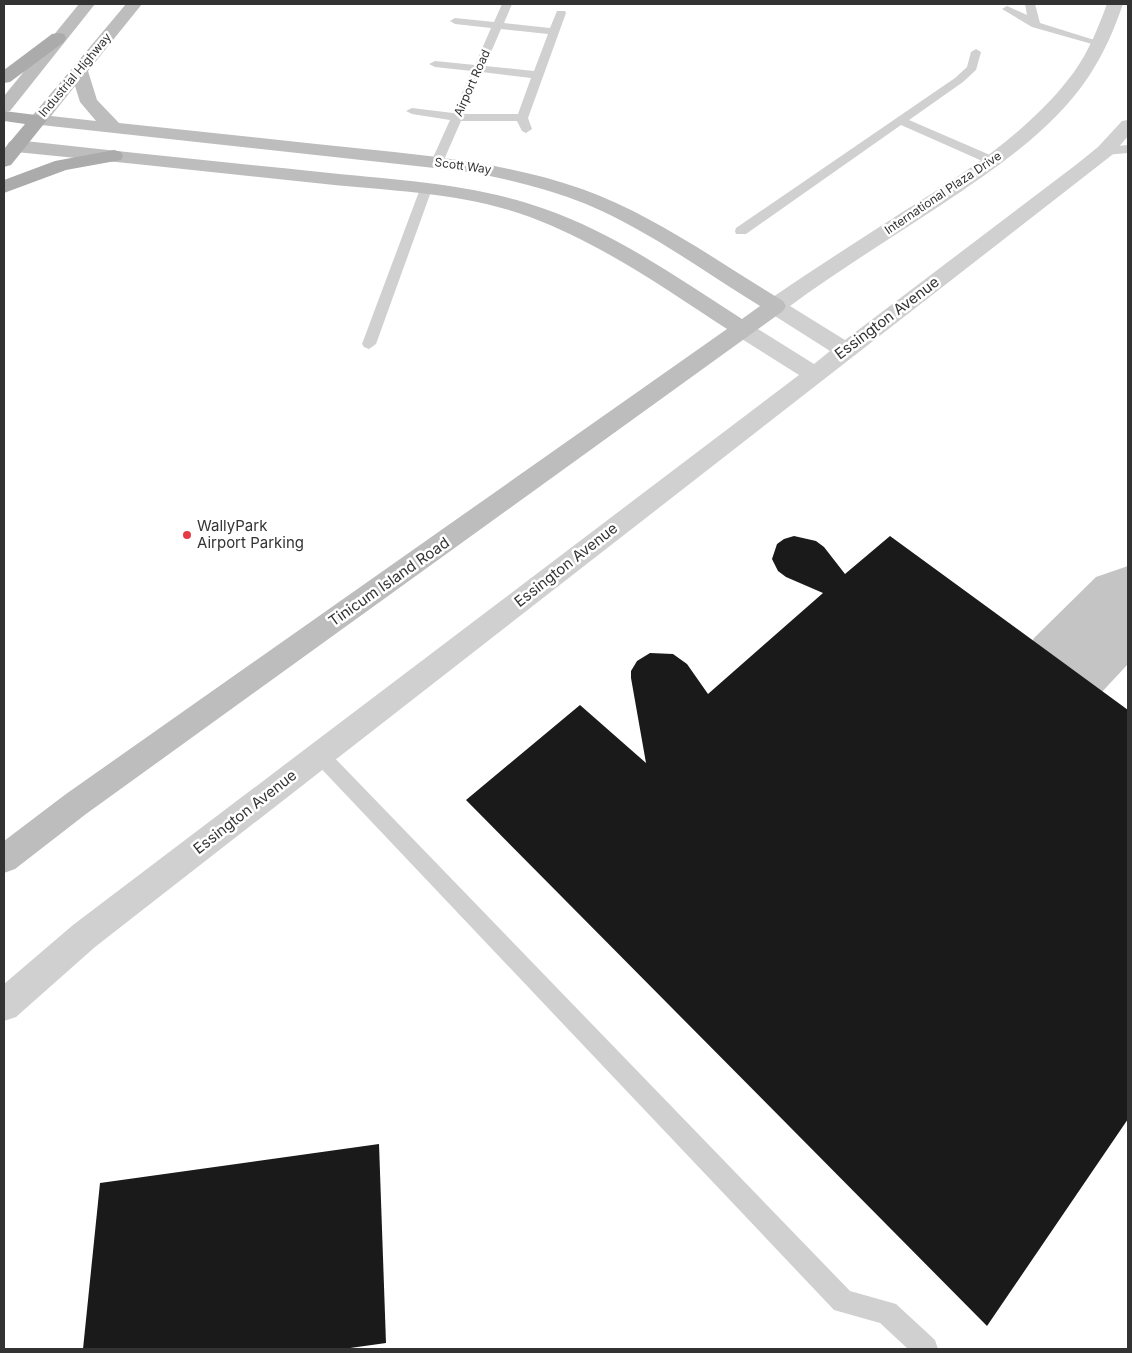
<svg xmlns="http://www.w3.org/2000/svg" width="1132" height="1353" viewBox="0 0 1132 1353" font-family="Inter,sans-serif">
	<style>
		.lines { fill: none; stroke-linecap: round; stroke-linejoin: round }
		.taxiway { fill: #c4c4c4; fill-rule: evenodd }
		.building { fill: #1a1a1a }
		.lane { fill: #d0d0d0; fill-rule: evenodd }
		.street { fill: #d0d0d0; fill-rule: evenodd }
		.secondary { fill: #bdbdbd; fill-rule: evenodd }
		.primary { fill: #ababab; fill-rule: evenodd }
		.poi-dot { fill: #e63946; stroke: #fff; stroke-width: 2 }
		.labels { text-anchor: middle; stroke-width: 5; stroke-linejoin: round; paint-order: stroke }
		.far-street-label { font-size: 12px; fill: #333; stroke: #fff }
		.street-label { font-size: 15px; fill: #333; stroke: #fff }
		.poi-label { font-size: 15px; fill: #333; stroke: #fff; text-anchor: start }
	</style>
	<rect width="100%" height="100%" fill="#fff"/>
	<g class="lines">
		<path class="taxiway" d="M1128,566V664L1100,694L1067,706L1034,694L1020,666L1034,638L1096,577Z"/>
	</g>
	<g class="building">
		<path d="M890,536L1128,710V1119L987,1326L466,800L580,705L646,763L631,678V671L637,661L650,653L673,654L687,664L708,694L823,593L786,577L778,571L772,559L777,544L784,539L794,536L816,541L824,547L845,574Z"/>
		<path d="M379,1144L386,1343L343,1349H83L100,1183Z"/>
	</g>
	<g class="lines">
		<g class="lane">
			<path d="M502,4H512L504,23L550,28L557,11H565L566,13L528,118L532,129L526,133L522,131L517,121H461L443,162L437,166L433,165L431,162L450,120L412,114L406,111L412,108L453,113L472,71L435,67L429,64L435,61L475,65L491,28L455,24L450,21L455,18L494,22ZM501,29L548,34L534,71L485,66ZM482,72L531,78L518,114H464Z"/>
			<path d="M1025,4H1035L1040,23L1104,43L1099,46L1032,27L1002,9L1007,6L1027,15Z"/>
			<path d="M976,49L981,52L976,70L963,82L909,120L997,158L999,161L997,164H989L901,125L746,234H736L735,231L736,228L955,78L967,67L971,52Z"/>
			<path d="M1128,145V153L1105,155L1099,151L1105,147Z"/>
			<path d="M426,185L432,189L376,344L369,349L364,347L362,344L420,189Z"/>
			<path d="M320,747L326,749L850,1291L896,1304L935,1340L938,1349H908L880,1323L834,1310L314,761L311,755L314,749Z"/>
		</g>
		<path class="street" d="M1107,4H1123C1114,30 1104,53 1089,76C1053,130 995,169 941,205C891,238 839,270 790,306L845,340L1077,164L1098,147L1122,121L1128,120V136L1112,155L95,947L16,1017L4,1021V984L73,925L799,375L734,334L731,329L734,324L742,322L750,324L814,364L830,351L767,311L764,306L767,301C811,271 856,242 901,213C963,174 1030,132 1074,72C1089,51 1098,28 1107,4Z"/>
		<g class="secondary">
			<path d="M79,4H95L10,111L4,112V96Z"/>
			<path d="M126,4H142L88,71L97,100L119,123C198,131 276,140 355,148C432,156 508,163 582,189C654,215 717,261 783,301L786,306L783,311L86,814L15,869L4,873V841L66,794L727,329C664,288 602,244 530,217C465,193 393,191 325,184C222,173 119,162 16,152L9,150L7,146L9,142L16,140C117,151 219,162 320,172C394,180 471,183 542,208C615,233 678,278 742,319L760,306C703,271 648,230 586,204C546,188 505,178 462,171L32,124L29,120L32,116ZM75,86L80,102L96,121L51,116Z"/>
		</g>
		<g class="primary">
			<path d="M58,33L64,34L66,38L64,42L10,82L4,83V70L52,34Z"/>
			<path d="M4,111L44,116L47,120L11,165L4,167V149L25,124L4,121Z"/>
			<path d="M114,150L121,152L123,156L121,160L66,170L4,193V180L55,161Z"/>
		</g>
	</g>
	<circle class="poi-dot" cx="187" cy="535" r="5"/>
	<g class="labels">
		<g class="far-street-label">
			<text transform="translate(75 75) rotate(-50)" y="4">Industrial Highway</text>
			<text transform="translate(472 83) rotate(-66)" y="4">Airport Road</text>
			<text transform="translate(463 166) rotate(8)" y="4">Scott Way</text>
			<text transform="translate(943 193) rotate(-34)" y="4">International Plaza Drive</text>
		</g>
		<g class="street-label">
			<text transform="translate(887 318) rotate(-37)" y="5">Essington Avenue</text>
			<text transform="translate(566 565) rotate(-38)" y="5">Essington Avenue</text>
			<text transform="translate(389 582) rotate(-35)" y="5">Tinicum Island Road</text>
			<text transform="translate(245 812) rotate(-38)" y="5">Essington Avenue</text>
		</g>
		<g class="poi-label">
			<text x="197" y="531">WallyPark<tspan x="197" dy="17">Airport Parking</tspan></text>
		</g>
	</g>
	<rect width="1132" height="1353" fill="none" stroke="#333333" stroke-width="10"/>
</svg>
